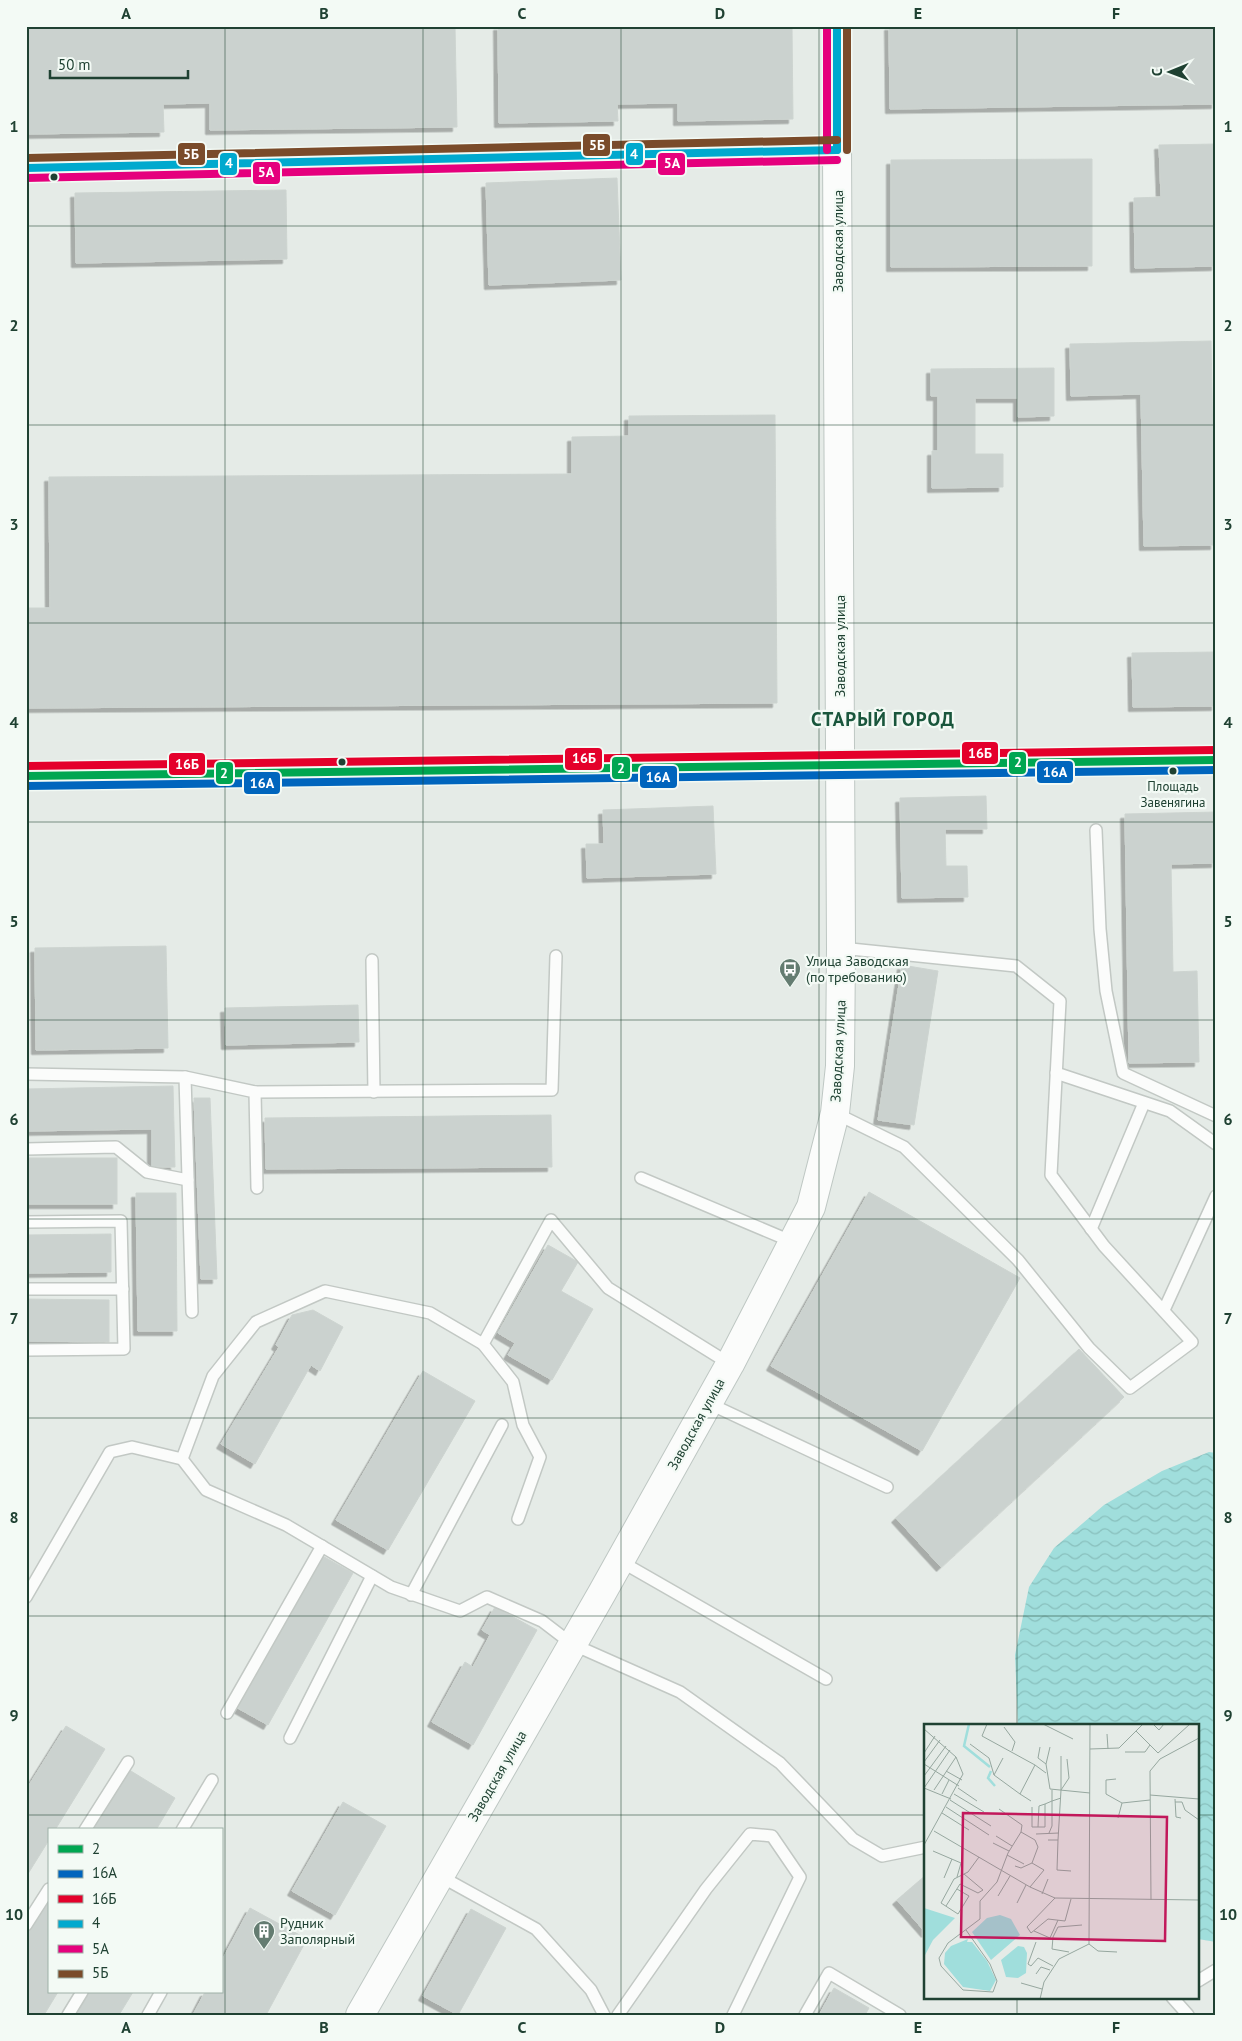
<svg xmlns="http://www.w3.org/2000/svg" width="1242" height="2041" viewBox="0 0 1242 2041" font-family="'PT Sans',sans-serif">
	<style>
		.water { fill: url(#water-waves) }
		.building { fill: #cbd2cf; stroke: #cdd4d0; filter: url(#shadow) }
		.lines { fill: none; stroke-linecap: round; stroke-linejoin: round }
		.lane-casing { stroke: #c2c8c4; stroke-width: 14 }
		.street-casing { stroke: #c2c8c4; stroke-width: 25 }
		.secondary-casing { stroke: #bec7c3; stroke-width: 30 }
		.lane { stroke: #fbfcfb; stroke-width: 11 }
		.street { stroke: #fbfcfb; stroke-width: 22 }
		.secondary { stroke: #fbfcfb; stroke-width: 28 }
		.bus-1-casing { stroke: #f3faf5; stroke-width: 11 }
		.bus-2-casing { stroke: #f3faf5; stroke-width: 11 }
		.bus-3-casing { stroke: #f3faf5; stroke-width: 11 }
		.bus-4-casing { stroke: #f3faf5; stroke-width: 11 }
		.bus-5-casing { stroke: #f3faf5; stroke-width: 11 }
		.bus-6-casing { stroke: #f3faf5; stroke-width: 11 }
		.bus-1 { stroke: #00a651; stroke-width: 8 }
		.bus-2 { stroke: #0065bd; stroke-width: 8 }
		.bus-3 { stroke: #e4002b; stroke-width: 8 }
		.bus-4 { stroke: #00a9ce; stroke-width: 8 }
		.bus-5 { stroke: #e5007d; stroke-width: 8 }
		.bus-6 { stroke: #7a4b2a; stroke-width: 8 }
		.grid { fill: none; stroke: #1f4132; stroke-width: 1; stroke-opacity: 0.55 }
		.bus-dot { fill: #1f4132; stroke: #f3faf5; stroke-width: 2 }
		.labels { text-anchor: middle; stroke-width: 4.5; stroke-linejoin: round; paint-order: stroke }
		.bus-label { font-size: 13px; fill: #1f4132; stroke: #f3faf5 }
		.street-label { font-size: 14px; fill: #1f4132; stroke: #f3faf5 }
		.poi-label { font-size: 14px; fill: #1f4132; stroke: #f3faf5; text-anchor: start }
		.district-label { font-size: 19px; font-weight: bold; letter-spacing: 1px; fill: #19563c; stroke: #f3faf5 }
		.inset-river { fill: none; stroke: #a0dedc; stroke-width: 2.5 }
		.inset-road { fill: none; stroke: #96a79f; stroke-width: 1 }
		.view { fill: #c2185b; fill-opacity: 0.15; stroke: #c2185b; stroke-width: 2.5 }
		.inset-edge { fill: none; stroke: #1f4132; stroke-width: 2.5 }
		.line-badge { stroke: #f3faf5; stroke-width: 2 }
		.badge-label { font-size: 14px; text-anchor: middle; font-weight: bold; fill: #fff }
		.neatline { fill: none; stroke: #1f4132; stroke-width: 2 }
		.grid-label { font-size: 16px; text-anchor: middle; font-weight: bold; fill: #1f4132 }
	</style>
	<defs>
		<pattern id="water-waves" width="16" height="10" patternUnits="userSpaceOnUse" patternTransform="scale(1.25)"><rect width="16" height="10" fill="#a0dedc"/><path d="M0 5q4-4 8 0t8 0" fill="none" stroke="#89c0bd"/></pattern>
		<filter id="shadow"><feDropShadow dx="-4.5" dy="4.5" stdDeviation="0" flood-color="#0004"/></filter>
	</defs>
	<rect width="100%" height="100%" fill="#e5ebe7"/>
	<path class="water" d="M1209,1452L1216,1453V1942L1198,1939V1725H1018L1015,1655L1029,1587L1054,1548L1104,1505L1162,1471Z"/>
	<g class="building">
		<path d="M26,26H455L457,127L210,130V103L163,104L164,132L26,134Z"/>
		<path d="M498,26H792L793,119L678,121V103L617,104L618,121L499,123Z"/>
		<path d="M889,26H1216V104L890,109Z"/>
		<path d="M1216,144V266L1135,268L1134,198L1161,197L1159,145Z"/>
		<path d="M1092,159V266L891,267V160Z"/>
		<path d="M617,178L621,280L489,285L486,183Z"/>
		<path d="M286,190L287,259L76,263L75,193Z"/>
		<path d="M1211,341L1215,545L1144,546L1141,394L1071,396L1070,344Z"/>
		<path d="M1054,368V416L1018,417V398H975V454H1003V487L932,488V451H938V396H931V369Z"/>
		<path d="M775,415L777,703L26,708V608H50L49,477L572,474V437L629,436V416Z"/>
		<path d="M1216,652V706L1133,707L1132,653Z"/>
		<path d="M986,796L987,829H945L946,866H967L968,897L902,898L900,798Z"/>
		<path d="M713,806L716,874L587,878L586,844H604L603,810Z"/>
		<path d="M1216,812V863L1171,864L1173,972L1197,971L1199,1062L1129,1063L1125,814Z"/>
		<path d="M166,946L168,1048L36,1050L35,948Z"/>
		<path d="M902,965L938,971L914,1125L878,1120Z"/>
		<path d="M358,1005L359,1042L226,1045L225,1008Z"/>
		<path d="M173,1086L175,1167H152V1129L26,1131V1089Z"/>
		<path d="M194,1098H210L217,1279H201Z"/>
		<path d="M551,1115L552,1167L266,1169L265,1118Z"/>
		<rect x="26" y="1158" width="91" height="46"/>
		<path d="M869,1192L1020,1278L922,1451L771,1366Z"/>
		<path d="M136,1193H176L177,1331H138Z"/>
		<path d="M111,1234V1272L26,1273V1235Z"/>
		<path d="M548,1245L578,1262L561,1291L593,1309L552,1380L508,1355L515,1343L498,1333Z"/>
		<path d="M26,1299L109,1300V1342L26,1341Z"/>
		<path d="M313,1310L343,1327L320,1371L311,1365L255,1464L221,1444L279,1347L276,1345L292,1315Z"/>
		<path d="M1079,1349L1124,1397L941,1567L896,1518Z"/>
		<path d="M423,1371L475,1401L388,1550L336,1520Z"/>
		<path d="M319,1554L353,1573L268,1725L234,1706Z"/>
		<path d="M495,1607L537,1630L473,1745L432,1722L465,1662L473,1667L490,1635L482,1630Z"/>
		<path d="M66,1726L105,1749L55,1830H49V1840L26,1877V1790Z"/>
		<path d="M126,1768L175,1798L156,1830H89Z"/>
		<path d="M343,1802L386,1826L335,1915L292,1891Z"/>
		<path d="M926,1875V1933L897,1900Z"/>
		<path d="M49,1896V1992H58L44,2015H26V1933Z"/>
		<path d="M250,1908L307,1939L266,2015H193L205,1992H221V1962Z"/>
		<path d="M471,1909L506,1928L458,2015L423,1996Z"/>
		<path d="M834,1988L869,2008L865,2015H819Z"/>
		<path d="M86,1992H133L119,2015H72Z"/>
	</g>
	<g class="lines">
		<g class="lane-casing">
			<g id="lane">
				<path d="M1096,830L1100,929L1106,991L1123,1073L1216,1116"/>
				<path d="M372,960L374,1092"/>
				<path d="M1056,1073L1170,1111L1216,1144"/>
				<path d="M26,1074L185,1077L255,1092L257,1188"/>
				<path d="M185,1077L192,1312"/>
				<path d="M255,1092L552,1090L556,956"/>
				<path d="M835,1113L904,1147L1018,1260L1089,1348L1130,1388L1192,1342L1104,1246L1051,1175L1060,1001L1016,966L841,948"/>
				<path d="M26,1149L116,1147L147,1172L188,1180"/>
				<path d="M641,1178L793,1242"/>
				<path d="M26,1222L121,1221L124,1349L26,1350"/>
				<path d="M1091,1229L1144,1103"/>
				<path d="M26,1289H123"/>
				<path d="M1164,1310L1216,1196"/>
				<path d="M708,1403L887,1487"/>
				<path d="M182,1459L213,1376L256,1322L325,1291L430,1313L483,1344"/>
				<path d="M518,1519L540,1457L523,1425L513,1382L483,1344L551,1220L608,1288L730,1364"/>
				<path d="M620,1561L826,1679"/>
				<path d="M411,1595L502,1425"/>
				<path d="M26,1597L110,1452L132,1447L182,1459L206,1490L286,1525L391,1587L460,1611L487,1597L542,1621L572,1644L680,1692L780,1763L853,1839L882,1856L926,1847"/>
				<path d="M227,1713L322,1546"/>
				<path d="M290,1738L372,1576"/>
				<path d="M85,1830L128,1762"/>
				<path d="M182,1830L212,1780"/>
				<path d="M440,1876L536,1929L591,1990L604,2015"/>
				<path d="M26,1925L49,1889"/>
				<path d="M1198,1981L1216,1970"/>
				<path d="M1172,1997L1188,2015"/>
				<path d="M68,2015L82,1992"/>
				<path d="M148,2015L161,1992"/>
				<path d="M618,2015L706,1889L750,1834L772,1836L800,1877L733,2015"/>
				<path d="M805,2015L829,1973L900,2015"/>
			</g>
		</g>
		<g class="street-casing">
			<g id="street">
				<path d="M837,26V150"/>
				<path d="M840,765L1216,760"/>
			</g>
		</g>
		<g class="secondary-casing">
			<g id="secondary">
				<path d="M26,168L837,150L841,948L840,1066L835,1113L811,1207L730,1364L602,1593L360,2015"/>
				<path d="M26,776L840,765"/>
			</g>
		</g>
		<use href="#lane" class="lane"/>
		<use href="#street" class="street"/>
		<use href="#secondary" class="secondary"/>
		<g class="bus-1-casing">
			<path id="bus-1" d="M26,776L1216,760"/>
		</g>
		<g class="bus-2-casing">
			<path id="bus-2" d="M26,786L1216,770"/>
		</g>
		<g class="bus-3-casing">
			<path id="bus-3" d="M26,766L1216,750"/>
		</g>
		<g class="bus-4-casing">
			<g id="bus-4">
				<path d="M837,26V150"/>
				<path d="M26,168L837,150"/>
			</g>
		</g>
		<g class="bus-5-casing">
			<g id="bus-5">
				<path d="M827,26V150"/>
				<path d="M26,178L837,160"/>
			</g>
		</g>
		<g class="bus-6-casing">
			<g id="bus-6">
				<path d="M847,26V150"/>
				<path d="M26,158L837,140"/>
			</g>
		</g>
		<use href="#bus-1" class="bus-1"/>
		<use href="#bus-2" class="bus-2"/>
		<use href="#bus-3" class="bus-3"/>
		<use href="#bus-4" class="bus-4"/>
		<use href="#bus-5" class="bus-5"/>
		<use href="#bus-6" class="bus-6"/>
	</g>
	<path class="grid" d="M225,26V2015M423,26V2015M621,26V2015M819,26V2015M1017,26V1725M26,226H1216M26,425H1216M26,623H1216M26,822H1216M26,1020H1216M26,1219H1216M26,1418H1216M26,1616H1216M26,1815H926M1198,1815H1216M1017,1997V2015"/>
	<defs>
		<g id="bus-pin" transform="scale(1.125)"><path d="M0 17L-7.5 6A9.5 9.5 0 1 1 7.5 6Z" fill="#647c71" stroke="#f3faf5"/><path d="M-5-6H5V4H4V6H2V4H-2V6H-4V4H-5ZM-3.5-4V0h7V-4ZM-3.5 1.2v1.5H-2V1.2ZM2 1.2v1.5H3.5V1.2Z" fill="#fff"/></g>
		<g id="building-pin" transform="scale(1.125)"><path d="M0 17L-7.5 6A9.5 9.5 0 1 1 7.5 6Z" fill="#647c71" stroke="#f3faf5"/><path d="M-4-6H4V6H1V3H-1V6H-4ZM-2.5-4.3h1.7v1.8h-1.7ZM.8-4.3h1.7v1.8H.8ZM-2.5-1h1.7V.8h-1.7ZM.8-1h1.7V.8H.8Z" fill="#fff"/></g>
	</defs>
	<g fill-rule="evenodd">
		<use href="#bus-pin" x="790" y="969"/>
		<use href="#building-pin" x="264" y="1931"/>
	</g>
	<g class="bus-dot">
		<circle cx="54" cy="177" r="4.5"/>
		<circle cx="342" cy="762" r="4.5"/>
		<circle cx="1173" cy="771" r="4.5"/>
	</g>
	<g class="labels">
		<g class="bus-label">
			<text x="1173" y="791">Площадь<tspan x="1173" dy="16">Завенягина</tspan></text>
		</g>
		<g class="street-label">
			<text transform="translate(838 241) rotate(-90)" y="5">Заводская улица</text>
			<text transform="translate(840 646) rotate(-90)" y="5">Заводская улица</text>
			<text transform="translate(838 1051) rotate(-87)" y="5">Заводская улица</text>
			<text transform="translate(696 1424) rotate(-61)" y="5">Заводская улица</text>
			<text transform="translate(497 1776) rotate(-60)" y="5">Заводская улица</text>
		</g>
		<g class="poi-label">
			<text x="806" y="966">Улица Заводская<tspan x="806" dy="16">(по требованию)</tspan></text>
			<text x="280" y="1928">Рудник<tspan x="280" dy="16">Заполярный</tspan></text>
		</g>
		<g class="district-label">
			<text x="883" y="726">СТАРЫЙ ГОРОД</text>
		</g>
	</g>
	<g transform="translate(924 1724)">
		<rect width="275" height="275" fill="#e5ebe7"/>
		<path d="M0,184L31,194L9,216L0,233ZM76,191L87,195L96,211L67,236L48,208L63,194ZM44,215L43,218H48L63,237L72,256L66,267L39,263L20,240L21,229L27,222ZM94,222L100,223L103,229L102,249L94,254L82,253L77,236Z" fill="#a0dedc"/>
		<path class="inset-river" d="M45,0L40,22L66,43M67,47L64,54L71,62"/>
		<path class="inset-road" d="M63,0L58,12L111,41M119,0L149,15M229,0L235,6L240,0M80,3L91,18L88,27M0,5L32,33L39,50L0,121M212,7L234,29L266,0M183,10L184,25M46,20L65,34L70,51M116,23L114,34L122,40L126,65L166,69M166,25L195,24L219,0M201,28H221L226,21M0,29L11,12M137,32V66L145,54L143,35M79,34L70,51L96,70M0,38L16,16M0,40L35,62M122,40L126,23M22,47L38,56M0,52L22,22M192,55L182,56V70L198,79M0,64L26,26M0,64L27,75M34,64L53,77M10,66L32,33M18,70L25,56M30,70L60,88M226,71L275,75M251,75L252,93L257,94M26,76L67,102M107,77L96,70L111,41L122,49M251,78H258L261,86L275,96M22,83L65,111M108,83V103H121V80L128,77V66M18,89L45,106M194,94L198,79L226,76M114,103L115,82L121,80M10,107L106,163L131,174L275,176M97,108L111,116L114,123L108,139M125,109L128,102V77L137,74M112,110L135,109M72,112L88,122M124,116H134L137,66M134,116L133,146L147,147M69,119L85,127M9,127L37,139L33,153M83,131L100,140M91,142L97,144L108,139L120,146L106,163M20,154L28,135M33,165L45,172L34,190L17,179L30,155L44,148L55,133M118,170L124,155M74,172L86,152M131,174L103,203L107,209L124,195L141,197L147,175M227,176L226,47L236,35L275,14M93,179L102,161M22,182L36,160L54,169L59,166L40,150M42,206L66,240L73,257L69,268L39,266L17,242L15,234L24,219L56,195V177L73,158L84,129L97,108L98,101L75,85M110,207L126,214L134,196M112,218L104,240L107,242L114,234L129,242M165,220L174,227L193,228M145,228L128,225L129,213L134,203L158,201M112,250L117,243L126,246M97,259L118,265M116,275L120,258L135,235L165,220L166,0"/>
		<path class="view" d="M39,89L243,93L241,217L37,213Z"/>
		<rect width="275" height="275" class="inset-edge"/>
	</g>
	<g class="line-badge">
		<rect x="582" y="133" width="29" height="24" rx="5" fill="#7a4b2a"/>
		<rect x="177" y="142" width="29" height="24" rx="5" fill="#7a4b2a"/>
		<rect x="625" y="142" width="19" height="24" rx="5" fill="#00a9ce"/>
		<rect x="219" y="152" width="19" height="24" rx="5" fill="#00a9ce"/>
		<rect x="657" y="152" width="29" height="24" rx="5" fill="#e5007d"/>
		<rect x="252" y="161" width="29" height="24" rx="5" fill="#e5007d"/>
		<rect x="961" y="741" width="38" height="24" rx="5" fill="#e4002b"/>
		<rect x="564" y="747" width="39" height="24" rx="5" fill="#e4002b"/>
		<rect x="1008" y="751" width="19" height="24" rx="5" fill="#00a651"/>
		<rect x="168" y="752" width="38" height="24" rx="5" fill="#e4002b"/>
		<rect x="611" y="756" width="20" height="24" rx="5" fill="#00a651"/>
		<rect x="1036" y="760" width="38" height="24" rx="5" fill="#0065bd"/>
		<rect x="215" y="761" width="19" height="24" rx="5" fill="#00a651"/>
		<rect x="639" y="765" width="39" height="24" rx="5" fill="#0065bd"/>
		<rect x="243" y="771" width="38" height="24" rx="5" fill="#0065bd"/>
	</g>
	<g class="badge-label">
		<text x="597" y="150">5Б</text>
		<text x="191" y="159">5Б</text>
		<text x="634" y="159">4</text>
		<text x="229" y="168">4</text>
		<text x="672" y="168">5А</text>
		<text x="266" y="177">5А</text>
		<text x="980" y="758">16Б</text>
		<text x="584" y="763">16Б</text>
		<text x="1018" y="767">2</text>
		<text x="187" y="769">16Б</text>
		<text x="621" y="773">2</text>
		<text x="1055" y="777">16А</text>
		<text x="224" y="778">2</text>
		<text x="658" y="782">16А</text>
		<text x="262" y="788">16А</text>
	</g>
	<rect width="1242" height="2041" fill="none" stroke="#f3faf5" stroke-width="55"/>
	<rect x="48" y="1828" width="175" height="165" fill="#f3faf5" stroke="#9eb0a7"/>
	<rect x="58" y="1845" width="25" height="8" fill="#00a651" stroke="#9eb0a7"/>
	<text x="92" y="1854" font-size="15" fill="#1f4132">2</text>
	<rect x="58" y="1870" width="25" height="8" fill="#0065bd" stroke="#9eb0a7"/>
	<text x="92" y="1878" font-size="15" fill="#1f4132">16А</text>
	<rect x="58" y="1895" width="25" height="8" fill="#e4002b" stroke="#9eb0a7"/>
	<text x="92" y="1904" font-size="15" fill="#1f4132">16Б</text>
	<rect x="58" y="1920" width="25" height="8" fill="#00a9ce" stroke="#9eb0a7"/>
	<text x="92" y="1928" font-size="15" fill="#1f4132">4</text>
	<rect x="58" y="1945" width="25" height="8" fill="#e5007d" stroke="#9eb0a7"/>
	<text x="92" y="1954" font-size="15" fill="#1f4132">5А</text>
	<rect x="58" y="1970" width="25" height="8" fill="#7a4b2a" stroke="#9eb0a7"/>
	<text x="92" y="1978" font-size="15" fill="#1f4132">5Б</text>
	<g transform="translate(1170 72) rotate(269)" stroke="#f3faf5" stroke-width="4" paint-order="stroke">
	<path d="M0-4L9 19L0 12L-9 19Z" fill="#1f4132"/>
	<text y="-8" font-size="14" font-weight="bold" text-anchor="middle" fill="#1f4132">С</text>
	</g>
	<path d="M50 70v8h138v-8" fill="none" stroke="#1f4132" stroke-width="2.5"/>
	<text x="58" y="70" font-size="15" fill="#1f4132" stroke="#f3faf5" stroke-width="4" paint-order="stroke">50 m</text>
	<rect x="28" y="28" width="1186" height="1986" class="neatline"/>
	<g class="grid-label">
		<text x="126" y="19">A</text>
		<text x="324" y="19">B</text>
		<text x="522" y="19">C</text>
		<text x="720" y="19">D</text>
		<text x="918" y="19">E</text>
		<text x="1116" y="19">F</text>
		<text x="14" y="132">1</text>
		<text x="1228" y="132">1</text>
		<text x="14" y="331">2</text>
		<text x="1228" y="331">2</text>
		<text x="14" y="530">3</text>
		<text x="1228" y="530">3</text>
		<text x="14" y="728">4</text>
		<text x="1228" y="728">4</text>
		<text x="14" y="927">5</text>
		<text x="1228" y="927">5</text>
		<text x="14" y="1125">6</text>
		<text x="1228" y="1125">6</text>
		<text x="14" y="1324">7</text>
		<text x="1228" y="1324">7</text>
		<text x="14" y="1523">8</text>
		<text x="1228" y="1523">8</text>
		<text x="14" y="1721">9</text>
		<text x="1228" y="1721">9</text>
		<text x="14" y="1920">10</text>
		<text x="1228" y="1920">10</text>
		<text x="126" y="2033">A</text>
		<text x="324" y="2033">B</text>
		<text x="522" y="2033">C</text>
		<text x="720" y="2033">D</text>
		<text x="918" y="2033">E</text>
		<text x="1116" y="2033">F</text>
	</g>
</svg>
